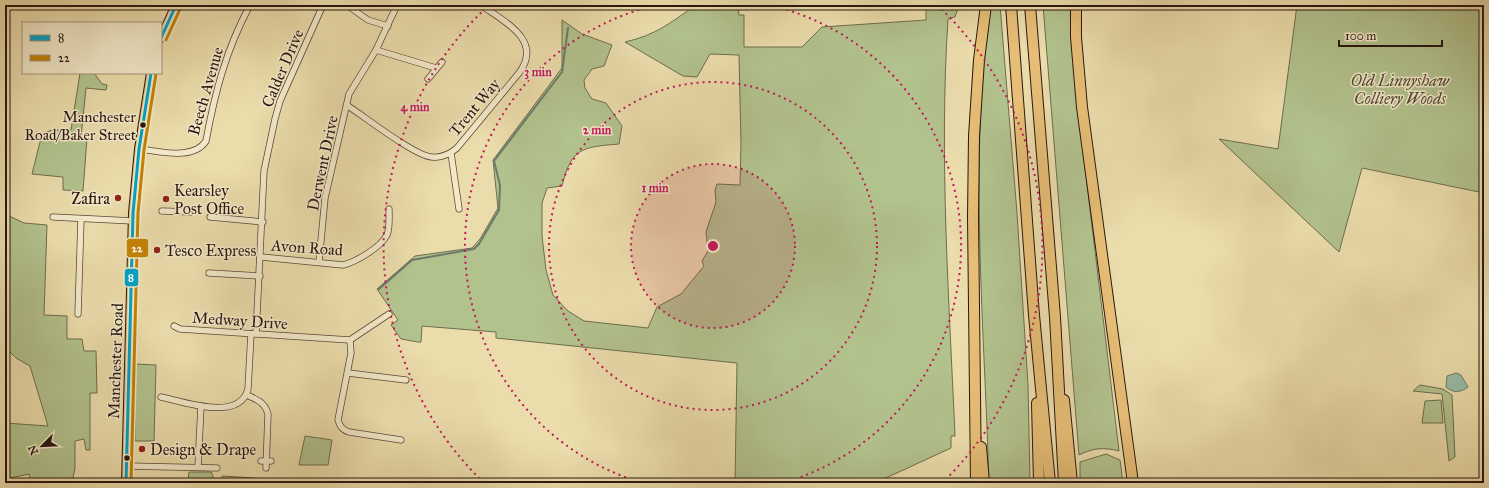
<svg xmlns="http://www.w3.org/2000/svg" width="1489" height="488" viewBox="0 0 1489 488" font-family="'IM FELL Great Primer',serif">
	<style>
		.green { fill: #b2c28d; stroke: #6d6c4f }
		.water { fill: #99bca6; stroke: #6c7a6a }
		.lines { fill: none; stroke-linecap: round; stroke-linejoin: round }
		.stream { stroke: #6c7a6a; stroke-width: 2 }
		.street-casing { stroke: #594838; stroke-width: 7 }
		.primary-casing { stroke: #281711; stroke-width: 10 }
		.highway-casing { stroke: #281711; stroke-width: 12 }
		.street { stroke: #f2e8c8; stroke-width: 5.5 }
		.primary { stroke: #e6be76; stroke-width: 8 }
		.highway { stroke: #e6be76; stroke-width: 10 }
		.bus-1-casing { stroke: #f2e8c8; stroke-width: 6 }
		.bus-2-casing { stroke: #f2e8c8; stroke-width: 6 }
		.bus-1 { stroke: #02a2c5; stroke-width: 3 }
		.bus-2 { stroke: #c38204; stroke-width: 3 }
		.ring { fill: none; stroke: #c2185b; stroke-width: 2; stroke-dasharray: 2 4 }
		.bus-dot { fill: #281711; stroke: #f2e8c8; stroke-width: 1.5 }
		.poi-dot { fill: #8f2418; stroke: #f2e8c8; stroke-width: 1.5 }
		.labels { text-anchor: middle; stroke-width: 3; stroke-linejoin: round; paint-order: stroke }
		.bus-label { font-size: 15px; fill: #281711; stroke: #f2e8c8; text-anchor: end }
		.street-label { font-size: 16px; fill: #281711; stroke: #f2e8c8 }
		.park-label { font-size: 16px; font-style: italic; fill: #514a36; stroke: #f2e8c8 }
		.poi-label { font-size: 16px; fill: #281711; stroke: #f2e8c8; text-anchor: start }
		.centre { fill: #c2185b; stroke: #f2e8c8; stroke-width: 2 }
		.ring-label { font-size: 12px; text-anchor: middle; font-weight: bold; fill: #c2185b; stroke: #f2e8c8; stroke-width: 3; stroke-linejoin: round; paint-order: stroke }
		.line-badge { stroke: #f2e8c8; stroke-width: 1.5 }
		.badge-label { font-size: 11px; text-anchor: middle; font-weight: bold; fill: #fff }
	</style>
	<rect width="100%" height="100%" fill="#ebdcab"/>
	<filter id="stains"><feTurbulence type="fractalNoise" baseFrequency=".005" numOctaves="4"/><feColorMatrix values="0 0 0 0 .2 0 0 0 0 .09 0 0 0 0 .02 0 0 0 .5 -.17"/></filter>
	<radialGradient id="worn" r=".72"><stop offset=".6" stop-color="#630" stop-opacity="0"/><stop offset="1" stop-color="#630" stop-opacity=".3"/></radialGradient>
	<g class="green">
		<path d="M696,5H738L739,15H744V47H802L822,27L926,20V5H959L955,17L948,19C939,158 949,297 955,436H951V448L875,483H735L737,363L496,338V332L422,326L421,342H418L401,339L391,325L398,320L377,289L415,256L472,248L480,239L498,208L493,160L562,68V20L582,34L612,45L604,66L592,69L584,80L585,88L592,99L606,103L622,126L619,144C582,147 571,148 562,186L547,188L542,203V236L546,270L553,295L568,311L584,321L648,328L657,307L681,294L704,266L702,261L708,251L706,232L716,202L715,190L717,184L740,185L741,144L739,55L710,54L697,77L683,76L625,42C656,35 670,23 696,5Z"/>
		<path d="M991,5H1000L1017,213L1028,385L1030,483H989C985,347 973,207 983,71C984,49 988,27 991,5Z"/>
		<path d="M1043,5H1071L1073,52L1080,126L1119,451C1104,447 1093,448 1079,455Z"/>
		<path d="M1297,5H1484V193L1362,168L1339,252L1219,139L1278,149Z"/>
		<path d="M80,73H94L102,84L107,85L106,90L86,88L81,137L87,138L83,191L63,190V177L32,174L40,142L44,133L52,130H71Z"/>
		<path d="M5,214L24,223L47,225L44,315L67,316V339H82L84,351H96L97,393H90V450H86L84,439L75,441V468L72,483H31L29,474L5,479V423L48,426L30,366L16,358L5,347Z"/>
		<path d="M135,364L156,365L154,441H135Z"/>
		<path d="M1420,385L1443,389L1452,395L1455,457L1449,461L1442,394L1413,391Z"/>
		<path d="M1441,400L1443,423H1422L1425,401Z"/>
		<path d="M305,436L332,440L328,465H299Z"/>
		<path d="M1106,454L1120,460L1123,483H1080V462Z"/>
		<path d="M189,472H211L213,476V483H188Z"/>
		<path d="M222,476L270,479V483H222Z"/>
	</g>
	<path class="water" d="M1456,373L1461,375L1468,387C1460,393 1453,393 1446,387L1447,376Z"/>
	<g class="lines">
		<g class="stream">
			<path d="M568,5V9"/>
			<path d="M379,289L412,260L474,249L479,244L499,210L500,185L494,161L562,72L568,28"/>
		</g>
		<g class="street-casing">
			<g id="street">
				<path d="M347,5L368,20L388,26"/>
				<path d="M376,50L436,68"/>
				<path d="M428,79L442,62"/>
				<path d="M348,106C365,117 415,156 432,157C442,158 450,154 457,148L519,73C544,40 503,21 481,5"/>
				<path d="M139,149C159,151 193,161 206,141C215,92 226,50 250,5"/>
				<path d="M451,153L459,209"/>
				<path d="M162,211L191,212"/>
				<path d="M53,217L133,221"/>
				<path d="M210,217L263,222"/>
				<path d="M261,257L343,265C356,262 381,247 387,235C390,228 389,217 389,209"/>
				<path d="M319,262L325,198L349,94L376,50L397,5"/>
				<path d="M209,273L260,276"/>
				<path d="M78,314L81,219"/>
				<path d="M174,326L180,329L350,340L389,314"/>
				<path d="M256,334L264,171L275,119L280,101L323,5"/>
				<path d="M350,340L351,353L338,420C340,426 342,430 349,432L401,440"/>
				<path d="M348,373L406,380"/>
				<path d="M247,395C257,400 265,402 268,414L266,468"/>
				<path d="M161,397C184,402 240,422 248,389L251,334"/>
				<path d="M261,461H271"/>
				<path d="M127,466L217,468"/>
				<path d="M198,467L201,406"/>
			</g>
		</g>
		<g class="primary-casing">
			<g id="primary">
				<path d="M161,38L176,5"/>
				<path d="M126,483L133,213L139,149L151,73"/>
			</g>
		</g>
		<g class="highway-casing">
			<g id="highway">
				<path d="M1011,5L1034,315L1050,483"/>
				<path d="M1030,5L1055,317L1064,483"/>
				<path d="M1076,5V37L1082,107L1133,483"/>
				<path d="M1064,400L1072,483"/>
				<path d="M1037,403L1039,483"/>
				<path d="M981,447L984,483"/>
				<path d="M976,483L973,217L974,136L979,60L986,5"/>
			</g>
		</g>
		<use href="#street" class="street"/>
		<use href="#primary" class="primary"/>
		<use href="#highway" class="highway"/>
		<g class="bus-1-casing">
			<g id="bus-1">
				<path d="M161,38L176,5"/>
				<path d="M126,483L133,213L139,149L151,73"/>
			</g>
		</g>
		<g class="bus-2-casing">
			<g id="bus-2">
				<path d="M166,40L181,7"/>
				<path d="M131,483L138,213L144,150L156,74"/>
			</g>
		</g>
		<use href="#bus-1" class="bus-1"/>
		<use href="#bus-2" class="bus-2"/>
	</g>
	<circle cx="713" cy="246" r="82" fill="#c2185b" fill-opacity=".12"/>
	<g class="ring">
		<circle cx="713" cy="246" r="82"/>
		<circle cx="713" cy="246" r="164"/>
		<path d="M643 483A247 247 0 0 1 657 5M769 5A247 247 0 0 1 783 483"/>
		<path d="M484 483A329 329 0 0 1 489 5M937 5A329 329 0 0 1 942 483"/>
	</g>
	<g class="bus-dot">
		<circle cx="143" cy="125" r="3.5"/>
		<circle cx="127" cy="458" r="3.5"/>
	</g>
	<g class="poi-dot">
		<circle cx="118" cy="198" r="4"/>
		<circle cx="166" cy="199" r="4"/>
		<circle cx="157" cy="250" r="4"/>
		<circle cx="142" cy="449" r="4"/>
	</g>
	<g class="labels">
		<g class="bus-label">
			<text x="136" y="122">Manchester<tspan x="136" dy="18">Road/Baker Street</tspan></text>
		</g>
		<g class="street-label">
			<text transform="translate(282 68) rotate(-67)" y="6">Calder Drive</text>
			<text transform="translate(205 91) rotate(-74)" y="6">Beech Avenue</text>
			<text transform="translate(474 107) rotate(-50)" y="6">Trent Way</text>
			<text transform="translate(322 163) rotate(-78)" y="6">Derwent Drive</text>
			<text transform="translate(307 247) rotate(4)" y="6">Avon Road</text>
			<text transform="translate(240 320) rotate(4)" y="6">Medway Drive</text>
			<text transform="translate(115 361) rotate(-88)" y="6">Manchester Road</text>
		</g>
		<g class="park-label">
			<text x="1400" y="86">Old Linnyshaw<tspan x="1400" dy="18">Colliery Woods</tspan></text>
		</g>
		<g class="poi-label">
			<text x="174" y="196">Kearsley<tspan x="174" dy="18">Post Office</tspan></text>
			<text x="110" y="204" text-anchor="end">Zafira</text>
			<text x="165" y="256">Tesco Express</text>
			<text x="150" y="455">Design &amp; Drape</text>
		</g>
	</g>
	<circle cx="713" cy="246" r="6" class="centre"/>
	<g class="ring-label">
		<text x="538" y="76">3 min</text>
		<text x="415" y="111">4 min</text>
		<text x="597" y="134">2 min</text>
		<text x="655" y="192">1 min</text>
	</g>
	<g class="line-badge">
		<rect x="126" y="238" width="23" height="20" rx="4" fill="#c38204"/>
		<rect x="124" y="268" width="15" height="19" rx="4" fill="#02a2c5"/>
	</g>
	<g class="badge-label">
		<text x="137" y="252">22</text>
		<text x="131" y="281">8</text>
	</g>
	<rect width="1489" height="488" fill="none" stroke="#ebdcab" stroke-width="20"/>
	<rect x="6" y="6" width="1477" height="476" fill="none" stroke="#281711" stroke-width="2"/>
	<rect x="10" y="10" width="1469" height="468" fill="none" stroke="#281711"/>
	<rect x="22" y="22" width="140" height="52" fill="#f2e8c8" stroke="#a1947f"/>
	<rect x="30" y="35" width="20" height="6" fill="#02a2c5" stroke="#a1947f"/>
	<text x="58" y="42" font-size="12" fill="#281711">8</text>
	<rect x="30" y="55" width="20" height="6" fill="#c38204" stroke="#a1947f"/>
	<text x="58" y="62" font-size="12" fill="#281711">22</text>
	<g transform="translate(42 446) rotate(246)" stroke="#f2e8c8" stroke-width="3" paint-order="stroke">
	<path d="M0-3L7 15L0 10L-7 15Z" fill="#281711"/>
	<text y="-6" font-size="11" font-weight="bold" text-anchor="middle" fill="#281711">N</text>
	</g>
	<path d="M1339 40v6h103v-6" fill="none" stroke="#281711" stroke-width="2"/>
	<text x="1345" y="40" font-size="12" fill="#281711" stroke="#f2e8c8" stroke-width="3" paint-order="stroke">100 m</text>
	<rect width="100%" height="100%" filter="url(#stains)"/>
	<rect width="100%" height="100%" fill="url(#worn)"/>
</svg>
